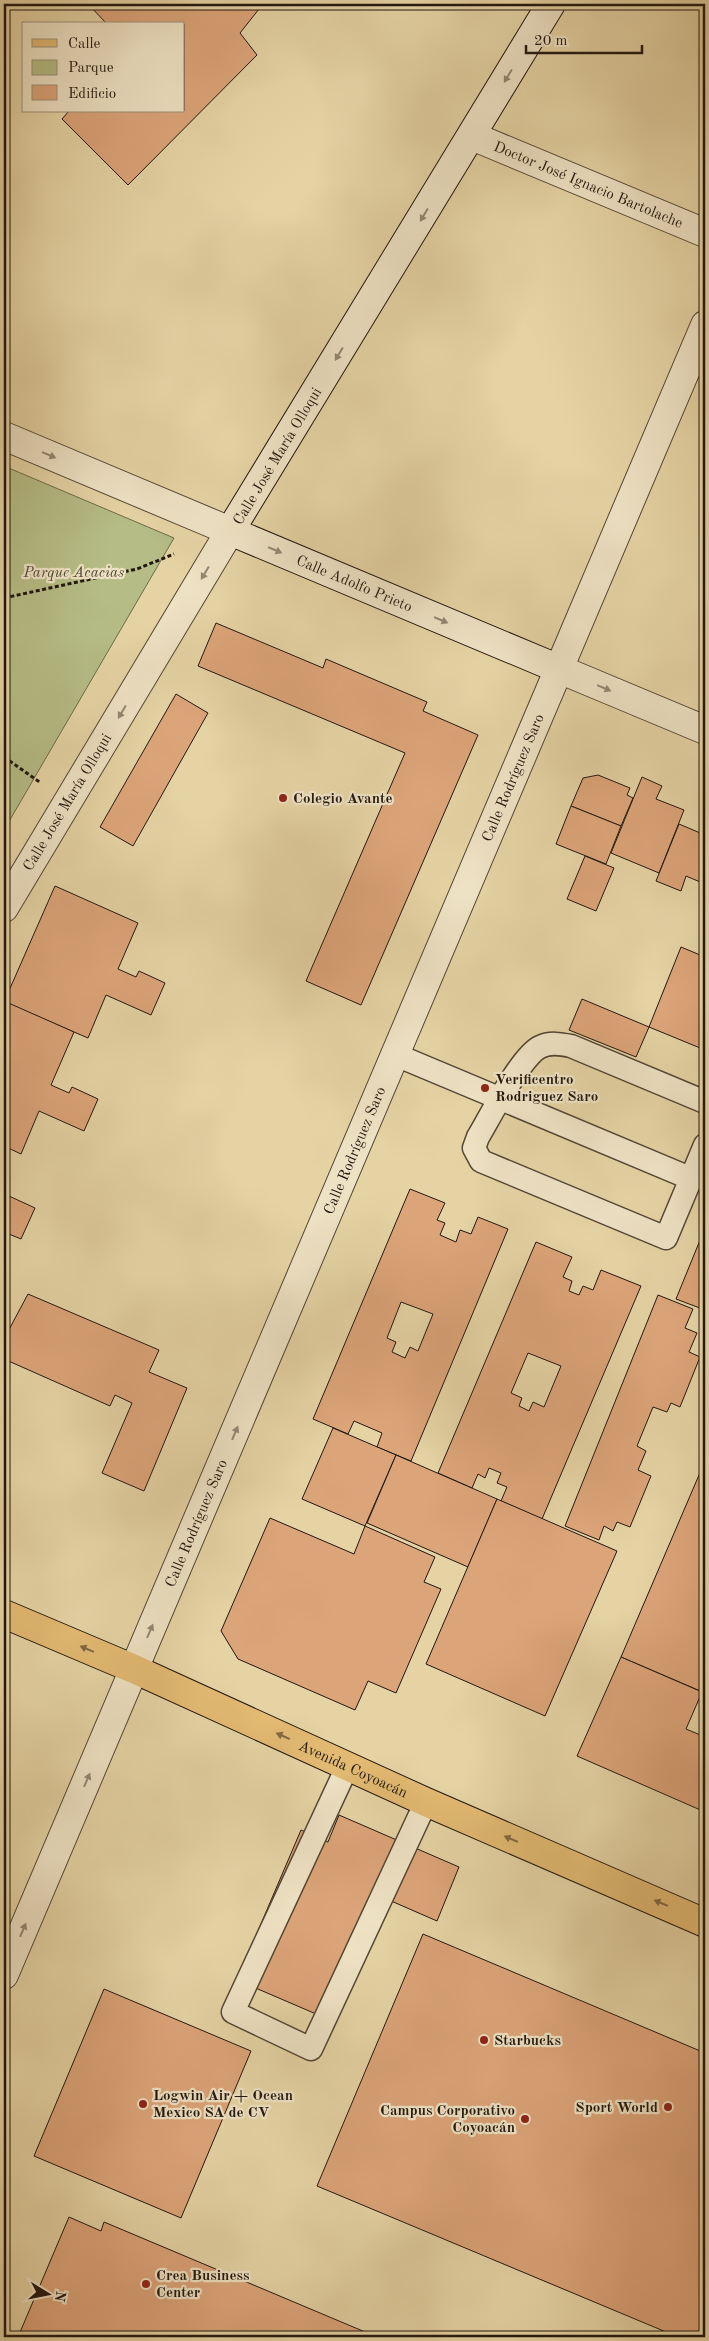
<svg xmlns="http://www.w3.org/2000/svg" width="709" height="2341" viewBox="0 0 709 2341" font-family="'Old Standard TT',serif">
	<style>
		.green { fill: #b5bc85; stroke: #6c6a4a }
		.building { fill: #dca479; stroke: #22170e; fill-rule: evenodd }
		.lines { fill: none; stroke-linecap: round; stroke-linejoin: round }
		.lane-casing { stroke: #534634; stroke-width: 25 }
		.street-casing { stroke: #534634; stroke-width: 30 }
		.secondary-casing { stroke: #22170e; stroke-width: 30 }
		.primary-casing { stroke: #22170e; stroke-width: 30 }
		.path { stroke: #22170e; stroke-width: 3; stroke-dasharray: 4 2.5; stroke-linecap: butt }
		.lane { stroke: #eee2c4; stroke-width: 22 }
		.street { stroke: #eee2c4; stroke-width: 28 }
		.secondary { stroke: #eee2c4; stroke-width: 28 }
		.primary { stroke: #e2ba72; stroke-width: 28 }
		.oneway { fill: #928772 }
		.oneway2 { fill: #826840 }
		.poi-dot { fill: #8f2418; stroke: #eee2c4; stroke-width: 2 }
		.labels { text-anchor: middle; stroke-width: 4.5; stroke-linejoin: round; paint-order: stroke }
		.street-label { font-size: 15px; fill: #22170e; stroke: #eee2c4 }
		.park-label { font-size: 15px; font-style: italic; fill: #4e4932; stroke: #eee2c4 }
		.poi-label { font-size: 15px; font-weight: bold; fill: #22170e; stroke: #eee2c4; text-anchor: start }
	</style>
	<rect width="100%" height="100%" fill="#e5d3a4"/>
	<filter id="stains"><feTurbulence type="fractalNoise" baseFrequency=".004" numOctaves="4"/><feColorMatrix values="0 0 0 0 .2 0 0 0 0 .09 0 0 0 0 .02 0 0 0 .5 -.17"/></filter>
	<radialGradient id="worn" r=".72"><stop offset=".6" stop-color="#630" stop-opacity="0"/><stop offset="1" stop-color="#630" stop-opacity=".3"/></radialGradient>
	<path class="green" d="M4,466L174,538L4,830Z"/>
	<g class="building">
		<path d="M88,4H263L240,33L257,55L128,185L62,119L69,111H184V24H107Z"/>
		<path d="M216,623L323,668L326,659L427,702L423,711L478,735L361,1005L306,981L405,753L198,666Z"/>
		<path d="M176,694L208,713L133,846L100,827Z"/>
		<path d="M598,775L630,788L627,795L633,798L621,826L571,806L583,778Z"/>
		<path d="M642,777L662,786L656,799L684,810L659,873L611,853Z"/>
		<path d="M571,806L621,826L606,864L556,844Z"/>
		<path d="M679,824L705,835V884L686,876L681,891L656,881Z"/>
		<path d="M585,856L614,868L596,911L567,899Z"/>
		<path d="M55,886L138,923L118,969L136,977L139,971L165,983L151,1015L106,995L88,1038L4,1002Z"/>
		<path d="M681,947L705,957V1050L649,1027Z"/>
		<path d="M582,999L649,1027L636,1057L569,1030Z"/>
		<path d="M4,1001L74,1032L51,1085L69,1093L72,1087L98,1099L84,1131L39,1111L21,1154L4,1146Z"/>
		<path d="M410,1189L445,1203L437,1220L445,1223L440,1235L456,1242L460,1230L471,1234L478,1217L508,1229L411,1461L377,1447L382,1433L354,1421L348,1434L313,1419ZM401,1302L433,1314L418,1351L410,1347L405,1358L392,1352L396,1342L387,1338Z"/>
		<path d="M9,1196L35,1208L21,1239L4,1232V1201L6,1202Z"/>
		<path d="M705,1228V1310L676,1299Z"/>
		<path d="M536,1242L572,1257L563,1277L572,1281L569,1291L579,1295L583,1286L593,1290L601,1270L641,1286L542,1519L501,1501L507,1487L497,1483L501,1473L489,1468L485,1478L478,1474L472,1488L438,1473ZM528,1353L561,1366L544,1407L533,1402L529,1411L519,1406L522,1398L511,1393Z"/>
		<path d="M28,1294L159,1350L149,1372L187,1388L144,1491L102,1473L132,1403L115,1395L110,1406L4,1359V1339Z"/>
		<path d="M658,1295L693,1309L685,1328L697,1333L689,1352L700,1357L680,1407L671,1403L667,1412L653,1407L637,1446L646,1451L638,1470L651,1476L630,1527L617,1522L613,1531L604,1526L599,1540L565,1526Z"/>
		<path d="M333,1428L396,1455L365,1526L302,1499Z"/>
		<path d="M396,1455L497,1499L468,1567L367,1523Z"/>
		<path d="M705,1461V1693L621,1657Z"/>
		<path d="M497,1499L617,1551L545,1716L426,1664Z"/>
		<path d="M270,1518L354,1554L365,1526L435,1557L424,1582L441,1589L396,1693L368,1681L355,1710L238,1659L221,1631Z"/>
		<path d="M621,1657L702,1692L686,1729L705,1737V1812L577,1756Z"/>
		<path d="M339,1815L459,1867L437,1921L382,1897L330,2020L237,1980L301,1830L328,1842Z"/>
		<path d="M423,1934L705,2053V2337H678L317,2186Z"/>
		<path d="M104,1989L251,2051L181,2218L34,2156Z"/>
		<path d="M69,2217L101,2231L104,2222L377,2337H18Z"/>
	</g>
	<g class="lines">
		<g class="lane-casing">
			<g id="lane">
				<path d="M396,1055L692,1179"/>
				<path d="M705,1102L571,1046C561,1044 550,1042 540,1047C521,1056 490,1117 478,1137L474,1148L481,1161L666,1238L705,1145"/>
				<path d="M348,1765L233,2012L311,2049L426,1802"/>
			</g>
		</g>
		<g class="street-casing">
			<g id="street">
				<path id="s1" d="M472,136L705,233"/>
				<path d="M4,436L230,531L4,908"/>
				<path d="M559,669L705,730"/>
				<path id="s2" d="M4,1975L705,325"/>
			</g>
		</g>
		<g class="secondary-casing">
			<g id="secondary">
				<path id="s3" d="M551,4L230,531L559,669"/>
			</g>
		</g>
		<g class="primary-casing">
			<g id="primary">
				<path id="s4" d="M4,1614L134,1669L426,1802L705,1923"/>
			</g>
		</g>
		<g class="path">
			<path d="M4,598L137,569L174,554"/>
			<path d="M4,757L41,783"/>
		</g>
		<use href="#lane" class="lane"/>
		<use href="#street" class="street"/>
		<use href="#secondary" class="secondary"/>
		<use href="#primary" class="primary"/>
	</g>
	<defs><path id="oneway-solid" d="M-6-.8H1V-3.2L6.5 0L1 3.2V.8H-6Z" transform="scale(1.25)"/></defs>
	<g class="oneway">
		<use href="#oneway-solid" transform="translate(508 76) rotate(121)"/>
		<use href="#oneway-solid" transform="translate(424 215) rotate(121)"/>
		<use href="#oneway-solid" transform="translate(339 354) rotate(121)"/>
		<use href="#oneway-solid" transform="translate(49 455) rotate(23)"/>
		<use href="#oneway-solid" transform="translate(275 550) rotate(23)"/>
		<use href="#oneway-solid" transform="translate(205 573) rotate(121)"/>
		<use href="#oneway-solid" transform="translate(441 620) rotate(23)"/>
		<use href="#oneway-solid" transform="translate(604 688) rotate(23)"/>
		<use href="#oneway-solid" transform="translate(122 712) rotate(121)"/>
		<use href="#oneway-solid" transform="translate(235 1433) rotate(-67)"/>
		<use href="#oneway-solid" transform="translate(150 1631) rotate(-67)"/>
		<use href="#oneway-solid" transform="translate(87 1780) rotate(-67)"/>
		<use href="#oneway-solid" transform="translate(23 1930) rotate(-67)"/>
	</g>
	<g class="oneway2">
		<use href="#oneway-solid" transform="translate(87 1649) rotate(-157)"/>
		<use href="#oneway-solid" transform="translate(283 1736) rotate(-156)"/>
		<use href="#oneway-solid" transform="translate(511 1839) rotate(-157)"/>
		<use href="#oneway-solid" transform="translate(661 1903) rotate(-157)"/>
	</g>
	<g class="poi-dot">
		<circle cx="283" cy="798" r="5"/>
		<circle cx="485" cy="1088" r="5"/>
		<circle cx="484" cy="2040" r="5"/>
		<circle cx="143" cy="2104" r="5"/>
		<circle cx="668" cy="2107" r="5"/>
		<circle cx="525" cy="2119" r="5"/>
		<circle cx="146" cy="2284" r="5"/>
	</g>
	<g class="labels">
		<g class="street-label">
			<text dy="5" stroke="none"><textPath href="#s1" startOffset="126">Doctor José Ignacio Bartolache</textPath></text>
			<text transform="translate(277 456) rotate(-59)" y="5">Calle José María Olloqui</text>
			<text dy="5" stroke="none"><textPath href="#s3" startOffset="752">Calle Adolfo Prieto</textPath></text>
			<text dy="5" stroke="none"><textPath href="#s2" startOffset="1301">Calle Rodríguez Saro</textPath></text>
			<text transform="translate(67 802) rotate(-59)" y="5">Calle José María Olloqui</text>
			<text dy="5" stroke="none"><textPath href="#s2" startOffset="896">Calle Rodríguez Saro</textPath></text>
			<text dy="5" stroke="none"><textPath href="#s2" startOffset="491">Calle Rodríguez Saro</textPath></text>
			<text dy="5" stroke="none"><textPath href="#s4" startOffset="382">Avenida Coyoacán</textPath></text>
		</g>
		<g class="park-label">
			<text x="74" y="577">Parque Acacias</text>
		</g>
		<g class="poi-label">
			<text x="293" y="803">Colegio Avante</text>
			<text x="495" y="1084">Verificentro<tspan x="495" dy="17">Rodriguez Saro</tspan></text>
			<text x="494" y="2045">Starbucks</text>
			<text x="153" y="2100">Logwin Air + Ocean<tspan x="153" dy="17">Mexico SA de CV</tspan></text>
			<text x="658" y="2112" text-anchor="end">Sport World</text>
			<text x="515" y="2115" text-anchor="end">Campus Corporativo<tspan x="515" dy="17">Coyoacán</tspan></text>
			<text x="156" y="2280">Crea Business<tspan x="156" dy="17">Center</tspan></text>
		</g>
	</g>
	<rect width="709" height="2341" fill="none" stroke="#e5d3a4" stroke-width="20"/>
	<rect x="5" y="5" width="699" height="2331" fill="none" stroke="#22170e" stroke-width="2.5"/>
	<rect x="10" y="10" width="689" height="2321" fill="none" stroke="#22170e"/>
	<rect x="22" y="22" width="162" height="90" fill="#eee2c4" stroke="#9c917b"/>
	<rect x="32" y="39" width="25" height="8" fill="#e2ba72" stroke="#9c917b"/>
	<text x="68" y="48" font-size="15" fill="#22170e">Calle</text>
	<rect x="32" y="60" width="25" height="15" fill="#b5bc85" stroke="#9c917b"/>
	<text x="68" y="72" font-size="15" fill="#22170e">Parque</text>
	<rect x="32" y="85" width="25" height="15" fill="#dca479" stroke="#9c917b"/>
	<text x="68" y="98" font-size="15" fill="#22170e">Edificio</text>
	<g transform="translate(48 2294) rotate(100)" stroke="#eee2c4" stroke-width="4" paint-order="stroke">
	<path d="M0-4L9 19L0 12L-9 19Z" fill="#22170e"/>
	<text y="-8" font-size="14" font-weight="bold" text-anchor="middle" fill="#22170e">N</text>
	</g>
	<path d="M526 45v8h116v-8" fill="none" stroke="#22170e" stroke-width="2.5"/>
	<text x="534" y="45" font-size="15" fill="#22170e" stroke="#eee2c4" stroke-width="4" paint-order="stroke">20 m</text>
	<rect width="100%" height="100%" filter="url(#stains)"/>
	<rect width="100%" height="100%" fill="url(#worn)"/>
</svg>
